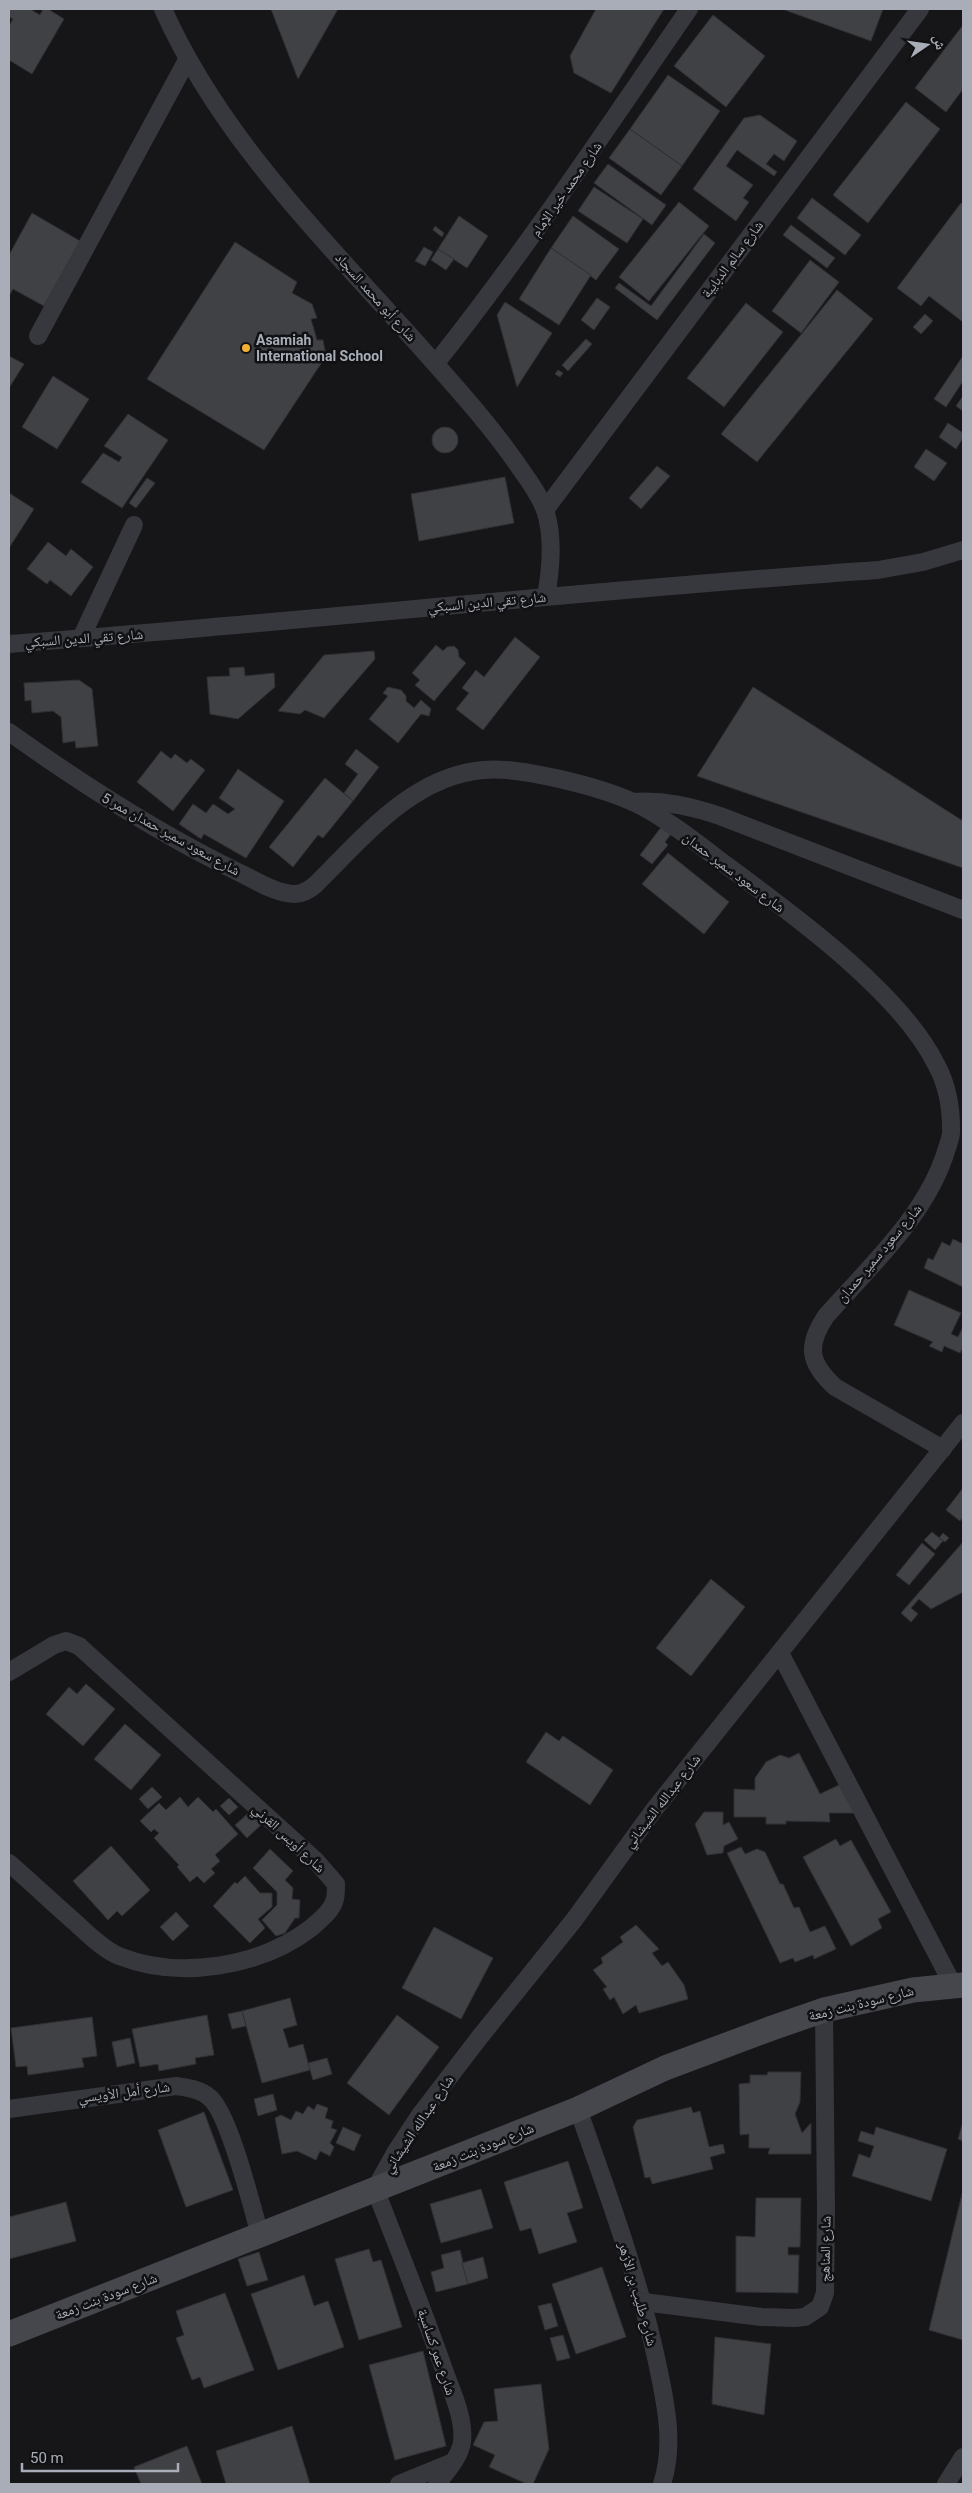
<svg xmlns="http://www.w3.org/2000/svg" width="972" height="2493" viewBox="0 0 972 2493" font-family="Roboto,'Noto Naskh Arabic',sans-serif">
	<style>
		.building { fill: #404145; stroke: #303034 }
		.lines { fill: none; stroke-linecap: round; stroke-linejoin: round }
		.street { stroke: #37383d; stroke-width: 18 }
		.secondary { stroke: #45474d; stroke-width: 25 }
		.poi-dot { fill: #f2b134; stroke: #111113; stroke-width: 2 }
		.labels { text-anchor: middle; stroke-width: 5; stroke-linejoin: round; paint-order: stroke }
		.street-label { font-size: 14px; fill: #a8adb8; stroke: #111113 }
		.poi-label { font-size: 14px; font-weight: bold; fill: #a8adb8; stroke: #111113; text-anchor: start }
	</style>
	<rect width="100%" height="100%" fill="#161618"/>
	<g class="building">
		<path d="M9,9H30L40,15L43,9H48L64,19L32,74L9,60V26L13,19L9,17Z"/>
		<path d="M271,9H338L298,79Z"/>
		<path d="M596,9H664L611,93L574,73L570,56Z"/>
		<path d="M782,9H883L871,41Z"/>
		<path d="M713,15L765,56L726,107L674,66Z"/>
		<path d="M963,25V89L946,112L915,88Z"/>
		<path d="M668,75L720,111L682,166L630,129Z"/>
		<path d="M906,102L940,129L868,223L833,195Z"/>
		<path d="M760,115L797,141L784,161L774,154L766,164L777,172L774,176L737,150L726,166L753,185L743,198L749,202L736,221L693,189L744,118Z"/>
		<path d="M630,129L682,166L661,195L609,158Z"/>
		<path d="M608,164L666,205L652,225L594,183Z"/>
		<path d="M594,187L643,219L627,243L578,211Z"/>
		<path d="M812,198L861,235L845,255L797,218Z"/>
		<path d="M679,202L709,226L649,301L619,277Z"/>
		<path d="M961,203L963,205V322L929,296L921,306L897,288Z"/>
		<path d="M32,213L80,241L44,306L13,289L9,296V255Z"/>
		<path d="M459,216L488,236L467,268L438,249Z"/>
		<path d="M573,216L619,249L596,280L551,248Z"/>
		<path d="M791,225L835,258L827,268L783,235Z"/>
		<path d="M435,226L444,233L442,237L433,230Z"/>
		<path d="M704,234L715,243L657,320L615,288L619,283L651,306Z"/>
		<path d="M235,242L297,282L292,293L312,304L317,318L311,319L317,340H323L326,356L264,450L147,379Z"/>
		<path d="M424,247L433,252L425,266L415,261Z"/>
		<path d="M551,248L591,275L559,325L519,299Z"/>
		<path d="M438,249L454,259L446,270L431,260Z"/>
		<path d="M810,260L839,282L801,333L772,311Z"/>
		<path d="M837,290L873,319L757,462L721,434Z"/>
		<path d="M597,298L610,307L594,330L581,320Z"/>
		<path d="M505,302L552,333L517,387L497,315Z"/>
		<path d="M746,303L783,332L724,407L687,378Z"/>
		<path d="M925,314L933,321L921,334L913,327Z"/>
		<path d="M586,339L592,344L568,371L562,365Z"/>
		<path d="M9,356L24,364L9,388Z"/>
		<path d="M963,356V381L946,407L934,399Z"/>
		<path d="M558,370L563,373L560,377L555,374Z"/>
		<path d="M53,376L89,399L57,449L22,427Z"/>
		<path d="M963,396V411L956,406Z"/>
		<path d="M128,414L168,440L122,508L81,482L103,453L119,462L122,457L104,446Z"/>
		<path d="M948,423L963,433V438L956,449L939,437Z"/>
		<circle cx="445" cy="440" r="13"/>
		<path d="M926,449L947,463L934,481L914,467Z"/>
		<path d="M657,466L670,476L641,509L629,498Z"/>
		<path d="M505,477L514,523L419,541L411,494Z"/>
		<path d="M147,478L155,483L136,508L129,503Z"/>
		<path d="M9,493L34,509L9,548Z"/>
		<path d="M48,542L66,556L71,549L93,567L71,596L50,580L47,584L27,569Z"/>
		<path d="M515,637L540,657L483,730L456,709L469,693L462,688L476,670L484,677Z"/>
		<path d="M436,645L443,651L447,647L454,646L458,650L459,657L466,663L434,701L415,685L420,680L412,673Z"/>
		<path d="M374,651L375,659L324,718L305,710L300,714L278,711L324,655Z"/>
		<path d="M244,667L245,676L274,673L275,687L238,719L210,714L207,677L230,676L229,668Z"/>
		<path d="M79,680L92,689L98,746L76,748L75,741L63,743L61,717L53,711L32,713L31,700L25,701L24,683Z"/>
		<path d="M388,687L401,690L406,696V701L414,708L421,700L431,709L429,716L421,714L398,743L369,719L388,696L383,693Z"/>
		<path d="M753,687L963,821V868L697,776Z"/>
		<path d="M356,749L379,767L353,801L344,793L358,774L345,764Z"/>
		<path d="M161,751L171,759L175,754L187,763L191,759L205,770L173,811L137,782Z"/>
		<path d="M238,769L284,801L246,858L204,834L201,839L179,824L193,804L206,813L213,804L228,814L235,809L219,798Z"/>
		<path d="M325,778L353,801L323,838L318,835L293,867L269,847Z"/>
		<path d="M662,826L671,834L665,842L668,845L652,864L640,855Z"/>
		<path d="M668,853L729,902L704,934L642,884Z"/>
		<path d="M953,1239L963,1244V1287L924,1268L928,1258L933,1260L942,1242L950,1246Z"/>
		<path d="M909,1290L961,1313L951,1334L958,1337L963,1327V1347L960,1353L944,1346L942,1352L929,1346L933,1342L894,1325Z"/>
		<path d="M963,1488V1517L960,1521L946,1510Z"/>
		<path d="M932,1532L943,1541L935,1550L924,1540Z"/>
		<path d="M943,1533L949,1538L945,1542L939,1538Z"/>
		<path d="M963,1542V1592L931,1609L919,1599L911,1608L918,1614L911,1622L901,1613Z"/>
		<path d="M922,1543L935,1554L909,1585L896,1575Z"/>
		<path d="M711,1579L745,1607L691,1676L656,1648Z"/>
		<path d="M86,1684L115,1709L83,1746L46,1714L69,1687L77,1694Z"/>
		<path d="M125,1724L161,1755L131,1790L94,1759Z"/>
		<path d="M546,1732L559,1741L563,1736L613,1770L590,1805L526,1762Z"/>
		<path d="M799,1753L820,1794L839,1785L857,1813H829L830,1822L786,1821V1824H766V1817H734V1789L755,1790V1778L766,1762L780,1755L789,1758Z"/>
		<path d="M152,1787L162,1797L148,1809L139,1799Z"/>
		<path d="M180,1797L188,1807L198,1797L213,1812L216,1809L238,1834L215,1855L220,1861L211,1869L215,1873L204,1883L197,1876L190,1882L177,1867L179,1865L154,1838L159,1833L154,1829L151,1832L140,1821L159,1803L166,1810Z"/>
		<path d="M229,1798L238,1807L229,1815L220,1806Z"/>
		<path d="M252,1810L263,1823L247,1838L235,1825Z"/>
		<path d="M704,1812H723V1825L729,1822L738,1839L724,1846L723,1853L707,1855L695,1824Z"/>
		<path d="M836,1839L840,1846L851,1840L891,1912L878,1919L882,1928L851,1946L803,1857Z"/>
		<path d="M111,1846L150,1890L122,1916L117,1911L108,1920L73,1881Z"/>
		<path d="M741,1847L745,1854L757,1849L765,1852L780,1884H783L794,1908L799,1907L810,1932L825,1926L836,1949L814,1959L813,1955L795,1962L793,1958L780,1963L727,1853Z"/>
		<path d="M270,1849L293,1871L285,1880L293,1888L292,1899L300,1900L299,1918H295L285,1933L276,1936L262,1920L277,1905V1892L253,1868Z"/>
		<path d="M245,1876L260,1893H272V1907L258,1919L265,1928L250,1943L213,1906L235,1882L237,1884Z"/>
		<path d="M176,1912L189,1926L173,1941L160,1927Z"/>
		<path d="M636,1925L659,1949L652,1953L662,1966L668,1962L684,1985L688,1999L639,2013L636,2005L623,2014L614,1997L610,2000L603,1989L607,1987L593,1970L603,1963L601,1958L623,1942L620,1937Z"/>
		<path d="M434,1927L493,1958L461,2019L402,1988Z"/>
		<path d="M290,1998L297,2025L283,2029L289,2048L303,2044L310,2070L262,2083L242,2011Z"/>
		<path d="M242,2011L246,2026L232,2029L228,2014Z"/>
		<path d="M207,2015L214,2055L195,2058L196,2064L159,2071L158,2064L140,2067L132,2029Z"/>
		<path d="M397,2015L439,2047L389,2115L347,2083Z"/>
		<path d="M92,2017L97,2056L82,2058L84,2067L28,2075L27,2066L16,2067L11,2028Z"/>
		<path d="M130,2038L135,2063L117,2067L112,2042Z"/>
		<path d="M327,2058L332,2074L313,2080L308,2063Z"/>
		<path d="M768,2072H801L800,2102L795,2114L802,2133L811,2123V2154H768L770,2148H749V2134L740,2135L739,2084L750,2083V2075H767Z"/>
		<path d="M273,2094L277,2110L258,2116L254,2099Z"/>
		<path d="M317,2104L328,2108L325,2118L333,2121L331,2128L337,2130L330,2143L334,2147L330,2156L320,2151L316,2160L297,2151L282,2154L275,2118L281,2115L291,2120L296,2111L303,2114L308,2106L314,2110Z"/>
		<path d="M691,2107L693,2113L700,2111L709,2147L723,2144L725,2153L710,2157L713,2169L652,2184L650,2177L645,2178L633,2127L637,2120Z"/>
		<path d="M204,2112L233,2190L186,2207L158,2130Z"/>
		<path d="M963,2122V2141L958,2139Z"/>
		<path d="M343,2127L361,2135L354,2151L336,2143Z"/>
		<path d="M876,2127L947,2149L931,2201L852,2176L859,2154L870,2158L874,2146L858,2141L861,2131L874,2135Z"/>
		<path d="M568,2161L583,2208L567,2213L577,2242L539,2254L531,2228L520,2231L504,2182Z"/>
		<path d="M481,2189L493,2228L441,2243L430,2204Z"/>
		<path d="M963,2190V2340L929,2330Z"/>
		<path d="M756,2198H801L800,2247H788V2255H799L798,2293L736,2292V2236L755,2237Z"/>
		<path d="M66,2202L76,2241L9,2259V2217Z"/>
		<path d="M369,2249L373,2262L381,2260L402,2327L359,2340L335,2259Z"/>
		<path d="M460,2250L468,2284L436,2292L431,2272L444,2268L441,2255Z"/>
		<path d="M259,2252L268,2280L247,2286L238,2259Z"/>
		<path d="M483,2257L488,2278L468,2284L462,2263Z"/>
		<path d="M602,2267L626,2337L576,2354L552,2284Z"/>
		<path d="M304,2275L314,2306L328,2301L344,2347L278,2370L251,2294Z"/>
		<path d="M225,2293L254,2370L204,2388L200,2377L192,2380L176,2338L184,2335L176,2311Z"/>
		<path d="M551,2303L558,2326L545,2330L538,2306Z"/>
		<path d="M563,2335L570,2358L557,2361L550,2338Z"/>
		<path d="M715,2337L771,2344L764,2415L712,2404Z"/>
		<path d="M423,2351L446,2446L395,2460L369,2365Z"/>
		<path d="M541,2384L549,2449L533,2484H527L489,2467L495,2455L473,2445L484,2422L498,2421L494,2389Z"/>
		<path d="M292,2426L310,2484H226L216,2451Z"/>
		<path d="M187,2446L202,2484H141L134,2467Z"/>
	</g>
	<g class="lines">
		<g class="street">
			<path d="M163,9C223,144 334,249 431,359C463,395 495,431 522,471C530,482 540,497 545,510C554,537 551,569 546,596"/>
			<path d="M38,336L187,60"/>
			<path d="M436,363C526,250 606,129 689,9"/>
			<path d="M545,510L920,9"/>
			<path d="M81,638L134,525"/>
			<path d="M9,644C299,622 588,590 878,570L923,562L963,550"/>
			<path d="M9,732C82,784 157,833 238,872C255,880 276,894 295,894C303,894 309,890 315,885C362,839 412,776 483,770C519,766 600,787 633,802C666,818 697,843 726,865C792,914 901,992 937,1066C947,1085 951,1107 951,1128C952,1135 949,1142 947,1148C928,1214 870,1266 826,1316C806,1346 809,1363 835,1387L943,1449"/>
			<path d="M633,802C664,800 691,806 720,816L963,910"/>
			<path d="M780,1653L953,1985"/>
			<path d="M9,1672L54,1645L66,1641L79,1646L316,1861L336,1884C336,1889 336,1895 335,1899C332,1911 320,1920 311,1928C260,1967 179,1980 119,1956C104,1950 89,1935 77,1924C54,1904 32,1883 9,1863"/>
			<path d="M9,2109L176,2086C188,2088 200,2089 209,2097C229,2112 252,2207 260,2235"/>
			<path d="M578,2109C606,2189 636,2269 655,2353C664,2395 676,2442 662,2484"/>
			<path d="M644,2302L761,2317L794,2318L805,2317L820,2307L825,2293L826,2210L824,2010"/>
			<path d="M399,2484L453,2462"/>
			<path d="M437,2484C446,2472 460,2457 462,2442C465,2417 450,2388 442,2364C421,2305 398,2247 375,2189L395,2153L420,2115L479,2038L574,1920L653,1811L963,1423"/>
			<path d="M946,2484L963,2457"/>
		</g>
		<path class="secondary" d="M9,2334L457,2157L578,2109L665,2068L772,2028L824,2010L913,1990L963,1985"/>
	</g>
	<circle class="poi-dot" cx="246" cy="348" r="5"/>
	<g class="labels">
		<g class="street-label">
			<text transform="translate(566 189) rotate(-55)" y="5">شارع محمد خير الإمام</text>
			<text transform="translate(732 259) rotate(-53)" y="5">شارع سالم الدبايبة</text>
			<text transform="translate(376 297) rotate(48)" y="5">شارع أبو محمد السجاد</text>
			<text transform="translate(487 602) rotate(-5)" y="5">شارع تقي الدين السبكي</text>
			<text transform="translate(84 638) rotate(-4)" y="5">شارع تقي الدين السبكي</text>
			<text transform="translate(171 834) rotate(29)" y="5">شارع سعود سمير حمدان ممر 5</text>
			<text transform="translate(734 872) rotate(37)" y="5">شارع سعود سمير حمدان</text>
			<text transform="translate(879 1253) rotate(-50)" y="5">شارع سعود سمير حمدان</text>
			<text transform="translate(662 1801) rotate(-52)" y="5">شارع عبدالله الشيشاني</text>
			<text transform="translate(289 1838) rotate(43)" y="5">شارع أويس القرني</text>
			<text transform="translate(861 2003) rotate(-14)" y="5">شارع سودة بنت زمعة</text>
			<text transform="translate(124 2092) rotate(-7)" y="5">شارع أمل الأويسي</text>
			<text transform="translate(418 2124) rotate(-56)" y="5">شارع عبدالله الشيشاني</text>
			<text transform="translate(483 2147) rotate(-22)" y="5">شارع سودة بنت زمعة</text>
			<text transform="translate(825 2249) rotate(-89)" y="5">شارع المناهج</text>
			<text transform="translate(638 2294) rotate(74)" y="5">شارع طليب بن الأزهر</text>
			<text transform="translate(106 2296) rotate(-21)" y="5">شارع سودة بنت زمعة</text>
			<text transform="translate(437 2352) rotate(71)" y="5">شارع عمر كساسبة</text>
		</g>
		<g class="poi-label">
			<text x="256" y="345">Asamiah<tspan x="256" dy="16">International School</tspan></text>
		</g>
	</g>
	<rect width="972" height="2493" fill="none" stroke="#a8adb8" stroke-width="20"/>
	<g transform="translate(927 45) rotate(77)" stroke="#111113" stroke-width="4" paint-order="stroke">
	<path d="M0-4L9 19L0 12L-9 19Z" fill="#a8adb8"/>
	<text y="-8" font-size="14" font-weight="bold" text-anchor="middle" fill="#a8adb8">ش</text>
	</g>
	<path d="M22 2463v8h156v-8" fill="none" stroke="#a8adb8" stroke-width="2.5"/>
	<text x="30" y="2463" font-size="15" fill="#a8adb8" stroke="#111113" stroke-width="4" paint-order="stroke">50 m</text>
</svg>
